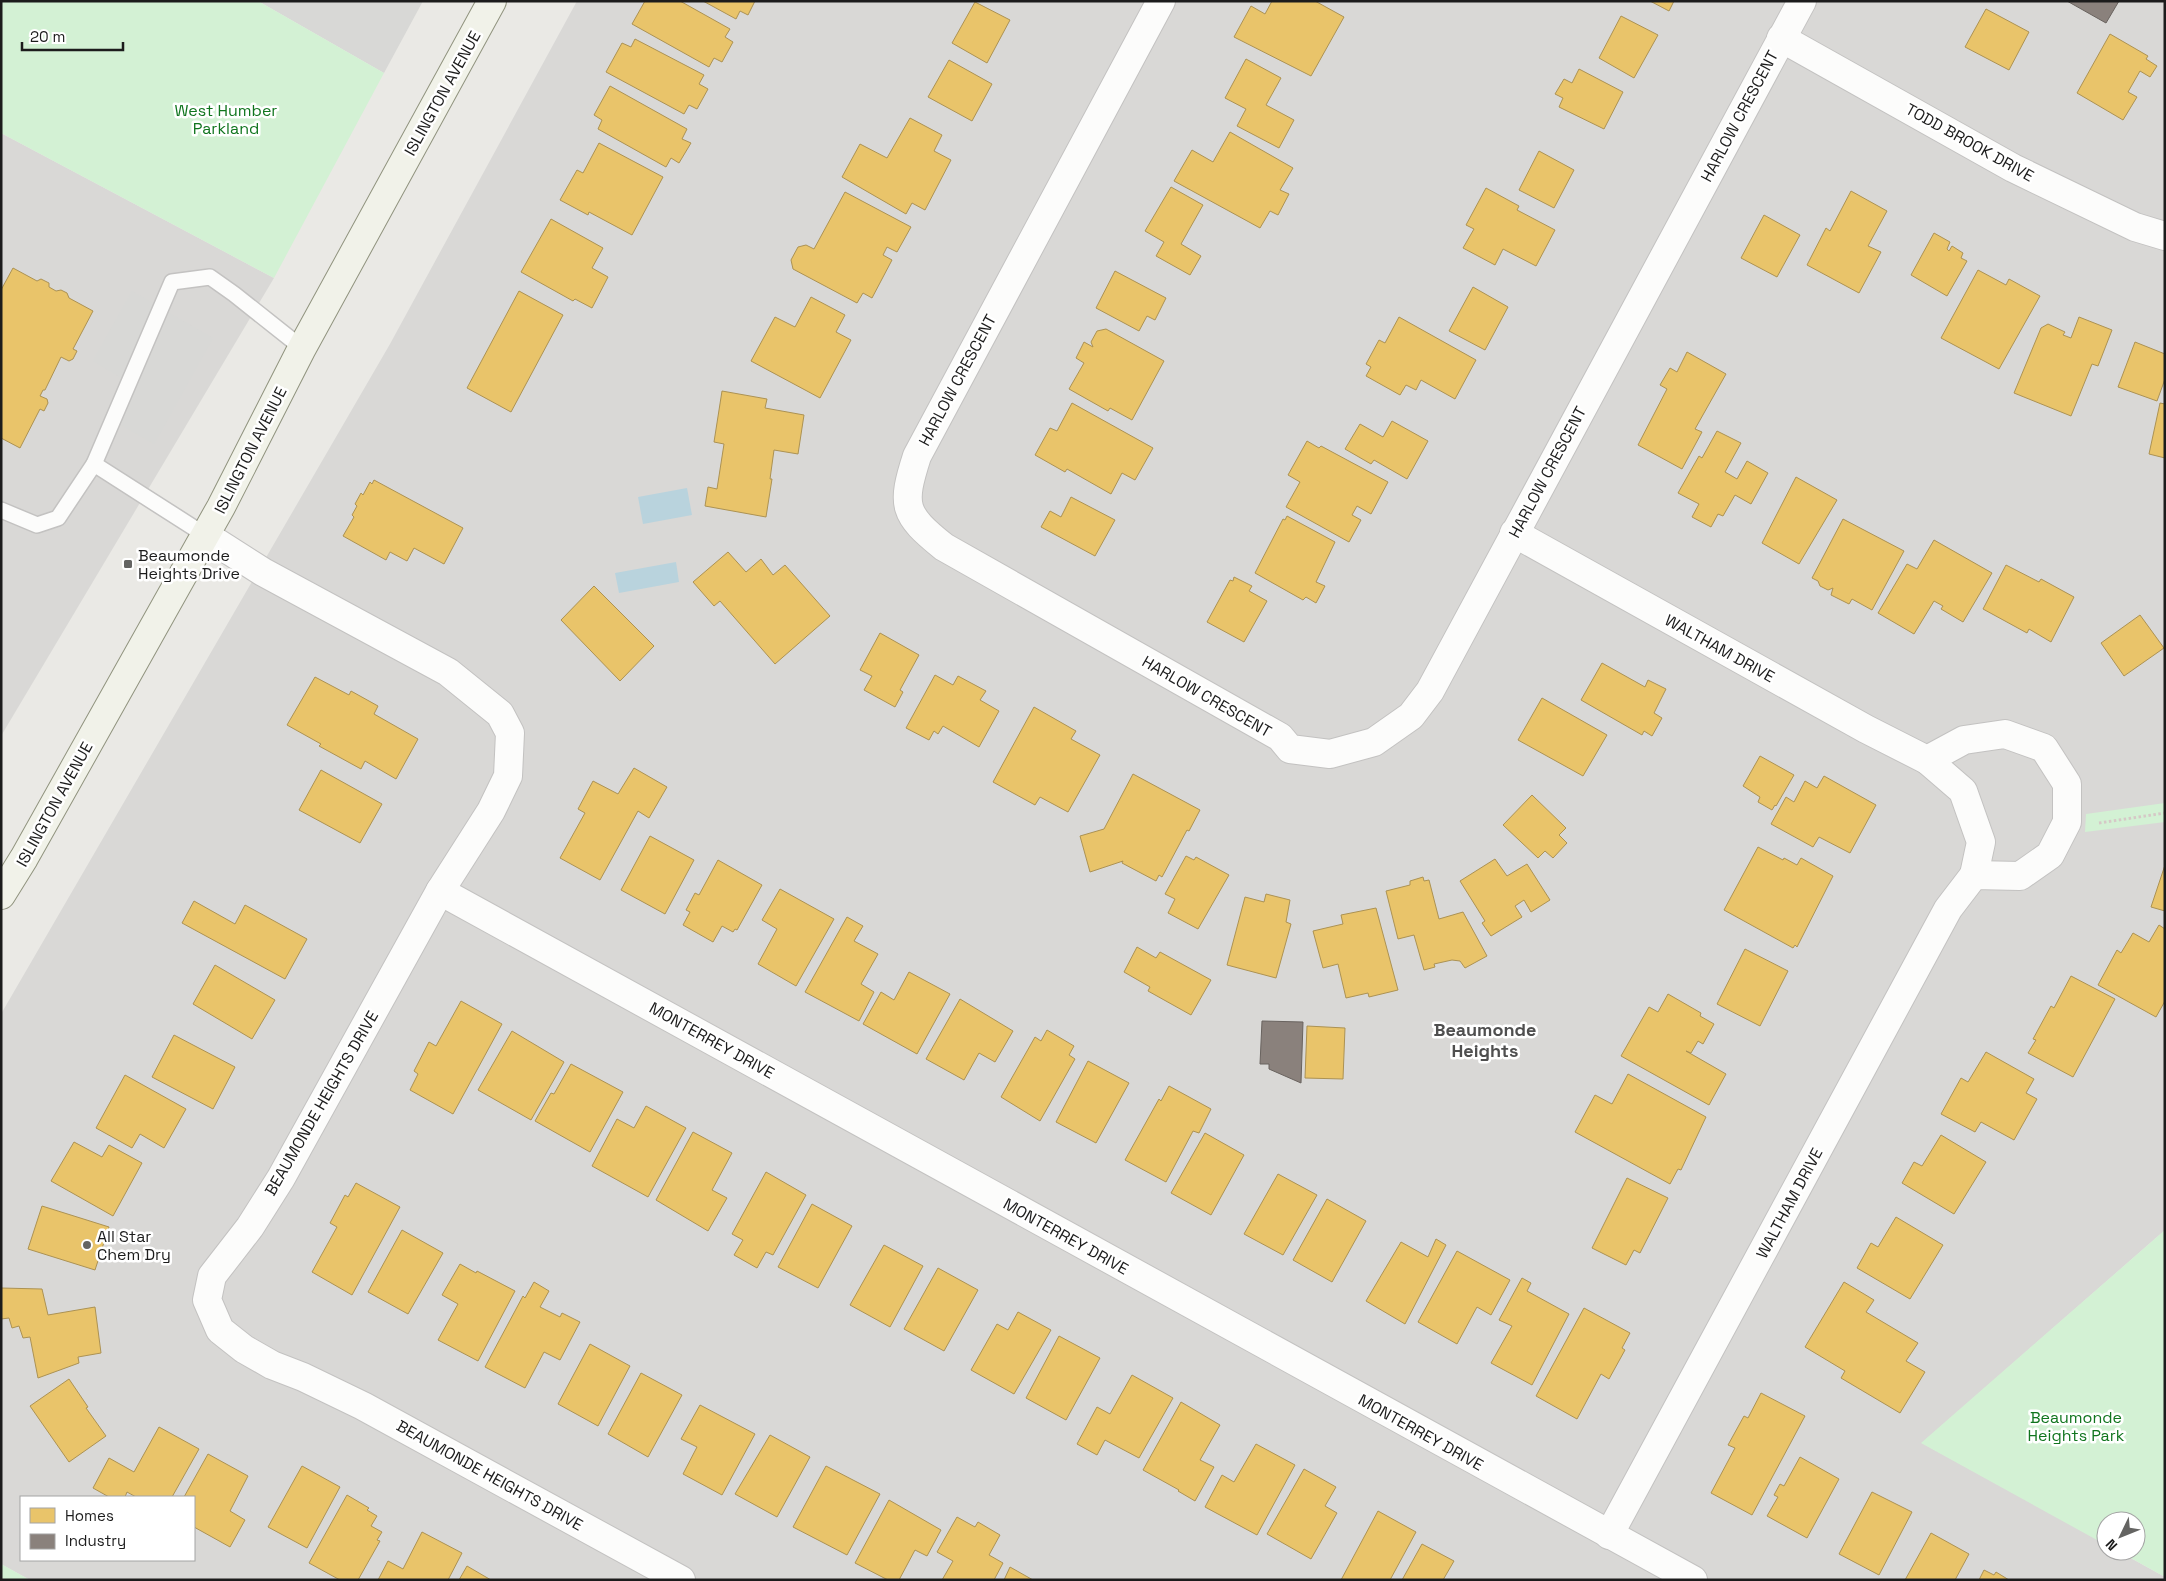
<svg xmlns="http://www.w3.org/2000/svg" width="2166" height="1581" viewBox="0 0 2166 1581" font-family="'Space Grotesk',sans-serif">
	<style>
		.residential { fill: #d9d8d6; fill-rule: evenodd }
		.religious { fill: #d8d8d6 }
		.park { fill: #d3f1d4 }
		.water { fill: #b9d3dd }
		.homes { fill: #e9c46a; stroke: #ac9253 }
		.industry { fill: #8a817c; stroke: #69635f }
		.lines { fill: none; stroke-linecap: round; stroke-linejoin: round }
		.lane-casing { stroke: #c3c2c1; stroke-width: 18 }
		.street-casing { stroke: #c3c2c1; stroke-width: 30 }
		.secondary-casing { stroke: #90937e; stroke-width: 30 }
		.path { stroke: #d5c8c6; stroke-width: 3; stroke-dasharray: 2.5 2.5; stroke-linecap: butt }
		.lane { stroke: #fcfcfb; stroke-width: 15 }
		.street { stroke: #fcfcfb; stroke-width: 28 }
		.secondary { stroke: #f1f2e9; stroke-width: 28 }
		.poi-dot { fill: #646462; stroke: #fff; stroke-width: 2 }
		.labels { text-anchor: middle; stroke-width: 5; stroke-linejoin: round; paint-order: stroke }
		.street-label { font-size: 16px; fill: #1c1c1c; stroke: #fff }
		.park-label { font-size: 16px; fill: #10751e; stroke: #fff }
		.poi-label { font-size: 16px; fill: #1c1c1c; stroke: #fff; text-anchor: start }
		.neighbourhood-label { font-size: 18px; font-weight: bold; fill: #4f4f4f; stroke: #fff }
	</style>
	<rect width="100%" height="100%" fill="#eae9e5"/>
	<g class="residential">
		<path d="M577,1H2165V1230L1922,1443L2106,1544V1551H2118L2165,1577V1580H30L1,1564V1014L390,344ZM21,1497H194V1560H21Z"/>
		<path d="M1,133L274,278L1,736Z"/>
	</g>
	<g class="religious">
		<path d="M258,1H423L384,73Z"/>
		<path d="M132,291L213,338L154,444L105,416L125,380L93,361Z"/>
	</g>
	<g class="park">
		<path d="M1,1H258L384,73L274,278L1,133Z"/>
		<path d="M2165,803V822L2085,832L2086,814Z"/>
		<path d="M2165,1230V1577L2118,1551H2136V1521H2106V1545L1921,1443Z"/>
		<path d="M1,1564L30,1580H1Z"/>
	</g>
	<g class="water">
		<path d="M687,488L692,515L643,524L638,497Z"/>
		<path d="M676,562L679,582L619,593L615,573Z"/>
	</g>
	<g class="homes">
		<path d="M645,1H680L730,29L725,37L733,42L722,62L714,58L709,67L632,24Z"/>
		<path d="M703,1H755L748,15L740,11L736,19Z"/>
		<path d="M1272,1H1315L1344,17L1311,76L1234,37L1251,6L1265,14Z"/>
		<path d="M1650,1H1674L1669,11Z"/>
		<path d="M975,2L1010,20L987,63L952,43Z"/>
		<path d="M1986,9L2029,32L2009,70L1965,47Z"/>
		<path d="M1621,16L1658,35L1634,78L1599,58Z"/>
		<path d="M2110,34L2148,56L2146,59L2157,66L2150,77L2140,71L2128,92L2137,97L2123,120L2077,93Z"/>
		<path d="M635,39L704,75L699,84L708,89L697,109L689,105L684,114L606,72L622,43L631,47Z"/>
		<path d="M1246,59L1281,78L1266,105L1294,120L1279,148L1237,126L1246,109L1225,98Z"/>
		<path d="M949,60L992,84L972,121L928,97Z"/>
		<path d="M1579,69L1623,92L1604,129L1559,107L1563,98L1555,94L1564,79L1572,83Z"/>
		<path d="M610,86L687,129L682,139L691,143L679,163L671,158L666,167L598,129L602,120L594,115Z"/>
		<path d="M910,118L942,135L934,151L951,160L925,210L912,203L906,214L842,177L860,144L887,158Z"/>
		<path d="M1230,132L1293,168L1280,190L1289,194L1278,215L1270,211L1260,228L1174,181L1192,150L1213,162Z"/>
		<path d="M599,143L663,177L632,235L589,212L588,215L560,200L577,170L583,173Z"/>
		<path d="M1539,151L1574,170L1554,208L1519,190Z"/>
		<path d="M1171,187L1203,205L1181,244L1201,256L1190,275L1156,256L1164,242L1145,231Z"/>
		<path d="M1486,188L1519,206L1517,210L1555,230L1536,266L1503,249L1495,265L1463,248L1474,229L1466,225Z"/>
		<path d="M1851,191L1887,211L1868,246L1881,252L1859,293L1807,265L1826,228L1830,231Z"/>
		<path d="M845,192L911,227L897,252L887,247L883,255L892,260L872,298L863,293L857,303L793,269L791,260L798,247L806,245L814,249Z"/>
		<path d="M1764,215L1800,235L1777,277L1741,258Z"/>
		<path d="M551,219L603,248L592,268L608,277L592,308L575,299L573,301L521,272Z"/>
		<path d="M1934,233L1950,242L1947,249L1949,251L1952,246L1963,253L1961,258L1967,261L1947,296L1911,275Z"/>
		<path d="M13,268L37,281L41,279L49,283V287L56,291L61,290L67,293L69,298L93,311L73,349L77,351L73,359L69,361L61,357L45,390H43L40,396L47,399L48,403L44,411L40,409L20,448L1,438V290Z"/>
		<path d="M1978,270L2006,285L2009,279L2040,296L1999,369L1941,338Z"/>
		<path d="M1115,271L1166,298L1155,320L1147,316L1139,331L1096,308Z"/>
		<path d="M1473,287L1508,307L1485,350L1449,331Z"/>
		<path d="M519,291L563,315L511,412L467,388Z"/>
		<path d="M811,297L845,315L836,332L851,340L820,398L751,361L775,317L795,327Z"/>
		<path d="M1399,317L1476,360L1455,399L1421,380L1416,390L1406,385L1400,395L1366,376L1371,367L1366,364L1379,340L1385,343Z"/>
		<path d="M2079,317L2112,330L2098,366L2092,364L2071,416L2014,393L2041,328L2048,324L2065,332L2063,335L2071,338Z"/>
		<path d="M1106,329L1164,361L1132,420L1110,408L1108,411L1069,389L1084,363L1076,358L1084,342L1093,347L1091,342L1097,331Z"/>
		<path d="M2135,342L2165,354V379L2157,401L2118,387Z"/>
		<path d="M1687,352L1726,374L1695,429L1702,432L1682,469L1638,445L1667,389L1660,385L1670,368L1677,372Z"/>
		<path d="M722,391L767,399L765,408L804,415L798,454L774,450L770,479H772L766,517L705,506L708,487L717,489L724,444L714,442Z"/>
		<path d="M1072,403L1153,448L1135,480L1122,473L1111,494L1067,469L1065,472L1035,455L1050,428L1057,431Z"/>
		<path d="M2160,403L2165,404V458L2149,454Z"/>
		<path d="M1392,421L1428,441L1407,479L1374,460L1371,464L1345,449L1360,424L1383,437Z"/>
		<path d="M1717,431L1741,443L1725,472L1737,479L1747,461L1768,473L1751,504L1735,495L1723,516L1718,514L1711,527L1692,517L1699,504L1678,493L1699,456L1702,458Z"/>
		<path d="M1307,441L1319,448L1321,446L1388,482L1371,514L1357,506L1352,515L1361,520L1349,542L1286,507L1300,482L1288,475Z"/>
		<path d="M1796,477L1837,500L1799,564L1762,543Z"/>
		<path d="M374,480L463,528L444,564L414,548L407,561L390,552L386,560L343,536L354,517L352,515L357,506L355,504L361,493L363,495L370,482L372,484Z"/>
		<path d="M1071,497L1115,520L1095,556L1041,527L1050,511L1061,517Z"/>
		<path d="M1287,516L1335,542L1316,582L1325,586L1316,603L1306,597L1303,600L1255,573L1283,519L1285,520Z"/>
		<path d="M1843,519L1904,551L1872,610L1852,599L1849,604L1831,595L1833,588L1828,590L1820,586L1818,581L1812,578Z"/>
		<path d="M1934,540L1992,573L1963,622L1941,609L1943,606L1934,601L1914,634L1878,613L1907,564L1917,569Z"/>
		<path d="M728,552L746,572L761,559L773,575L785,565L830,616L775,664L720,601L714,606L693,582Z"/>
		<path d="M2006,565L2039,582L2041,579L2074,597L2051,642L2029,629L2027,633L1983,609Z"/>
		<path d="M1234,577L1252,586L1249,591L1267,601L1244,642L1207,622L1230,580L1233,581Z"/>
		<path d="M594,586L654,646L620,681L561,620Z"/>
		<path d="M2140,615L2164,648L2124,676L2101,643Z"/>
		<path d="M880,633L919,655L900,690L903,692L895,707L864,690L872,676L860,670Z"/>
		<path d="M1602,663L1645,687L1648,680L1666,689L1654,713L1662,718L1652,736L1644,731L1642,735L1581,700Z"/>
		<path d="M935,675L953,685L958,676L986,691L980,700L999,711L979,747L943,726L938,734L934,731L929,740L906,728Z"/>
		<path d="M315,677L349,695L351,691L378,706L374,714L418,739L396,779L365,761L361,769L319,746L321,744L287,725Z"/>
		<path d="M1542,698L1607,735L1583,776L1518,740Z"/>
		<path d="M1034,707L1076,731L1071,739L1100,755L1068,812L1040,797L1035,805L993,782Z"/>
		<path d="M1760,756L1794,775L1776,806L1775,805L1772,810L1758,802L1760,797L1743,786Z"/>
		<path d="M634,768L667,787L649,818L638,811L600,880L560,858L585,813L578,809L593,781L618,794Z"/>
		<path d="M321,770L382,804L360,843L299,810Z"/>
		<path d="M1133,774L1200,810L1189,831L1187,830L1162,877L1159,875L1156,881L1122,863L1123,861L1090,872L1080,836L1104,829Z"/>
		<path d="M1824,776L1876,805L1850,853L1819,837L1813,847L1771,824L1786,797L1794,802L1805,781L1817,788Z"/>
		<path d="M1532,795L1566,828L1559,835L1567,843L1553,858L1545,851L1538,858L1503,825Z"/>
		<path d="M650,836L694,860L665,914L621,890Z"/>
		<path d="M1758,847L1783,860L1784,858L1797,865L1801,858L1833,876L1797,947L1795,945L1793,948L1724,910Z"/>
		<path d="M1186,856L1194,860L1196,857L1229,875L1198,929L1168,913L1175,899L1165,894Z"/>
		<path d="M1495,859L1507,876L1527,864L1550,900L1531,912L1524,900L1515,906L1522,917L1491,936L1482,923L1485,921L1460,881Z"/>
		<path d="M718,860L762,885L737,930L735,929L733,932L722,926L713,942L683,925L690,912L686,910L695,893L699,895Z"/>
		<path d="M2165,865V911L2151,907Z"/>
		<path d="M1423,877L1424,881L1429,880L1439,919L1463,912L1487,956L1465,968L1460,961L1452,960L1434,964L1435,967L1424,970L1414,935L1398,939L1386,891L1410,885V881Z"/>
		<path d="M780,889L834,919L796,986L758,964L777,929L762,920Z"/>
		<path d="M1266,894L1290,900L1286,922L1291,924L1276,978L1227,965L1245,897L1264,902Z"/>
		<path d="M194,901L235,924L245,905L307,939L285,979L182,923Z"/>
		<path d="M1376,908L1398,990L1369,997L1368,993L1346,998L1338,964L1323,968L1313,931L1343,924L1341,915Z"/>
		<path d="M847,917L863,926L854,941L878,954L861,984L874,992L859,1021L805,992Z"/>
		<path d="M2159,925L2165,929V1001L2156,1017L2098,985L2117,950L2121,953L2133,933L2149,942Z"/>
		<path d="M1137,947L1156,958L1160,952L1211,980L1191,1015L1148,991L1150,987L1124,972Z"/>
		<path d="M1745,949L1788,971L1760,1026L1717,1004Z"/>
		<path d="M215,965L275,1000L252,1039L193,1004Z"/>
		<path d="M909,972L950,994L917,1054L863,1024L881,992L894,1000Z"/>
		<path d="M2071,976L2115,999L2073,1077L2028,1053L2036,1040L2033,1039L2051,1006L2054,1008Z"/>
		<path d="M1668,994L1701,1013L1700,1016L1714,1024L1703,1044L1698,1041L1691,1053L1686,1051L1726,1074L1709,1105L1621,1056L1649,1007L1658,1012Z"/>
		<path d="M960,999L1013,1031L995,1062L979,1053L964,1080L926,1059Z"/>
		<path d="M461,1001L502,1024L453,1114L410,1090L418,1074L414,1071L429,1042L436,1046Z"/>
		<path d="M1307,1026L1345,1028L1343,1079L1305,1078Z"/>
		<path d="M1047,1030L1074,1046L1069,1055L1075,1059L1040,1121L1001,1097L1035,1037L1041,1041Z"/>
		<path d="M512,1031L564,1062L531,1120L478,1090Z"/>
		<path d="M174,1035L235,1067L213,1109L152,1077Z"/>
		<path d="M1986,1052L2034,1079L2026,1093L2037,1099L2014,1140L1981,1122L1975,1132L1941,1114L1961,1078L1968,1082Z"/>
		<path d="M1088,1061L1129,1083L1096,1143L1056,1122Z"/>
		<path d="M571,1064L623,1092L590,1152L535,1121L551,1093L554,1094Z"/>
		<path d="M1628,1074L1706,1117L1681,1170L1678,1169L1670,1184L1575,1132L1595,1095L1612,1104Z"/>
		<path d="M125,1075L186,1109L164,1148L140,1134L132,1148L96,1128Z"/>
		<path d="M1169,1086L1211,1109L1199,1133L1193,1131L1166,1182L1125,1160L1159,1099L1161,1101Z"/>
		<path d="M646,1106L686,1128L648,1197L592,1166L617,1119L634,1128Z"/>
		<path d="M693,1132L732,1153L712,1190L727,1198L708,1231L656,1200Z"/>
		<path d="M1205,1133L1244,1155L1211,1215L1171,1193Z"/>
		<path d="M1941,1135L1986,1162L1954,1214L1902,1183L1914,1162L1922,1166Z"/>
		<path d="M74,1142L102,1157L109,1145L142,1163L113,1216L51,1181Z"/>
		<path d="M766,1172L806,1195L773,1255L766,1252L757,1268L734,1255L743,1240L732,1234Z"/>
		<path d="M1278,1174L1317,1195L1283,1255L1244,1234Z"/>
		<path d="M1627,1178L1668,1198L1640,1253L1634,1250L1626,1265L1592,1248Z"/>
		<path d="M356,1183L400,1207L352,1295L312,1272L337,1227L330,1223L345,1195L348,1197Z"/>
		<path d="M1327,1199L1366,1221L1332,1282L1293,1260Z"/>
		<path d="M812,1204L852,1226L818,1288L778,1267Z"/>
		<path d="M42,1206L109,1227L95,1270L28,1249Z"/>
		<path d="M1896,1217L1943,1245L1910,1299L1857,1268L1871,1243L1878,1247Z"/>
		<path d="M402,1230L443,1253L408,1314L368,1292Z"/>
		<path d="M1436,1239L1446,1245L1405,1324L1366,1301L1401,1242L1428,1257Z"/>
		<path d="M884,1245L923,1266L890,1327L850,1305Z"/>
		<path d="M1457,1251L1510,1280L1491,1315L1477,1307L1457,1344L1418,1322Z"/>
		<path d="M460,1264L476,1273L477,1271L515,1291L478,1361L438,1340L458,1304L442,1295Z"/>
		<path d="M938,1268L978,1290L944,1351L904,1329Z"/>
		<path d="M1522,1278L1531,1283L1527,1291L1569,1314L1532,1385L1491,1363L1512,1326L1499,1320Z"/>
		<path d="M534,1282L549,1291L540,1307L560,1317L562,1313L580,1322L560,1360L544,1352L525,1388L485,1367L523,1296L525,1298Z"/>
		<path d="M1844,1282L1874,1300L1866,1312L1918,1343L1906,1361L1925,1372L1900,1413L1841,1378L1845,1371L1805,1347Z"/>
		<path d="M1,1288L42,1289L48,1315L95,1307L101,1353L78,1357L79,1363L38,1378L30,1337L23,1338L19,1326L12,1328L9,1318L1,1319Z"/>
		<path d="M1584,1308L1630,1333L1622,1348L1625,1350L1609,1379L1601,1374L1577,1419L1536,1396Z"/>
		<path d="M1018,1312L1051,1330L1014,1394L971,1370L997,1324L1008,1330Z"/>
		<path d="M1059,1336L1100,1358L1066,1420L1026,1398Z"/>
		<path d="M590,1344L630,1366L598,1426L558,1404Z"/>
		<path d="M641,1373L682,1395L648,1457L608,1434Z"/>
		<path d="M1132,1375L1173,1398L1139,1458L1105,1440L1097,1455L1077,1444L1097,1407L1110,1414Z"/>
		<path d="M69,1379L88,1407L86,1408L106,1436L69,1462L30,1406Z"/>
		<path d="M1761,1393L1805,1416L1752,1515L1711,1493L1735,1448L1728,1445L1744,1416L1748,1418Z"/>
		<path d="M1181,1402L1220,1425L1200,1460L1214,1467L1195,1501L1178,1491L1179,1490L1143,1470Z"/>
		<path d="M700,1405L755,1434L722,1495L683,1474L697,1447L681,1439Z"/>
		<path d="M159,1427L199,1449L172,1497H136L127,1492L125,1497H109L93,1488L109,1458L134,1472Z"/>
		<path d="M770,1435L810,1457L777,1517L735,1494Z"/>
		<path d="M1256,1444L1295,1465L1257,1535L1205,1507L1222,1475L1234,1482Z"/>
		<path d="M208,1454L248,1476L230,1511L245,1520L230,1547L194,1527V1497H184Z"/>
		<path d="M1800,1457L1839,1479L1807,1538L1767,1516L1778,1497L1774,1495L1780,1484L1784,1486Z"/>
		<path d="M302,1466L340,1487L307,1548L268,1527Z"/>
		<path d="M826,1466L880,1494L847,1555L793,1527Z"/>
		<path d="M1304,1469L1336,1487L1325,1506L1337,1513L1311,1559L1267,1534Z"/>
		<path d="M1872,1492L1912,1512L1879,1575L1839,1554Z"/>
		<path d="M347,1495L369,1508L367,1510L377,1516L371,1526L382,1532L377,1540L380,1541L358,1580H340L309,1563Z"/>
		<path d="M889,1500L941,1530L927,1556L915,1550L899,1580H888L855,1563Z"/>
		<path d="M1378,1511L1416,1532L1390,1580H1341Z"/>
		<path d="M957,1517L975,1527L978,1522L1000,1535L989,1555L1003,1563L994,1580H942L953,1561L937,1552Z"/>
		<path d="M422,1532L462,1553L448,1580H378L388,1561L403,1569Z"/>
		<path d="M1931,1533L1969,1554L1955,1580H1905Z"/>
		<path d="M1422,1544L1454,1561L1443,1580H1402Z"/>
		<path d="M467,1566L491,1580H459Z"/>
		<path d="M1010,1567L1033,1580H1004Z"/>
		<path d="M1984,1570L1994,1575L1996,1572L2009,1580H1979Z"/>
	</g>
	<g class="industry">
		<path d="M2067,1H2119L2106,23Z"/>
		<path d="M1262,1021L1303,1022L1301,1083L1269,1069V1064H1260Z"/>
	</g>
	<g class="lines">
		<g class="lane-casing">
			<g id="lane">
				<path d="M94,464L205,535"/>
				<path d="M1,510L37,525L58,518L94,464L172,282L210,277L234,294L302,348"/>
			</g>
		</g>
		<g class="street-casing">
			<g id="street">
				<path d="M1161,1L917,456C901,506 903,514 944,547L1280,737L1290,749L1330,754L1374,742L1411,716L1430,691L1802,1"/>
				<path d="M1781,38L2013,168L2135,227L2165,236"/>
				<path d="M1514,533L1866,729L1927,760L1964,740L2005,734L2044,748L2067,784V822L2050,855L2020,876L1974,875L1948,909L1609,1535"/>
				<path d="M205,535L263,572L448,672L500,714L510,733L508,776L491,811L440,891L281,1178L250,1227L212,1276L207,1300L220,1330L244,1349L272,1365L303,1377L363,1406L681,1580"/>
				<path d="M1927,760L1963,791L1981,842L1974,875"/>
				<path d="M440,891L1693,1580"/>
			</g>
		</g>
		<g class="secondary-casing">
			<path id="secondary" d="M1,895L24,858L221,507L302,348L492,1"/>
		</g>
		<path class="path" d="M2099,823L2165,813"/>
		<use href="#lane" class="lane"/>
		<use href="#street" class="street"/>
		<use href="#secondary" class="secondary"/>
	</g>
	<g class="poi-dot">
		<rect x="123" y="559" width="10" height="10" rx="2.5"/>
		<circle cx="87" cy="1245" r="5"/>
	</g>
	<g class="labels">
		<g class="street-label">
			<text transform="translate(442 93) rotate(-61)" y="6">ISLINGTON AVENUE</text>
			<text transform="translate(1739 116) rotate(-62)" y="6">HARLOW CRESCENT</text>
			<text transform="translate(1970 142) rotate(29)" y="6">TODD BROOK DRIVE</text>
			<text transform="translate(957 380) rotate(-62)" y="6">HARLOW CRESCENT</text>
			<text transform="translate(250 450) rotate(-63)" y="6">ISLINGTON AVENUE</text>
			<text transform="translate(1547 472) rotate(-62)" y="6">HARLOW CRESCENT</text>
			<text transform="translate(1720 648) rotate(29)" y="6">WALTHAM DRIVE</text>
			<text transform="translate(1207 696) rotate(30)" y="6">HARLOW CRESCENT</text>
			<text transform="translate(54 804) rotate(-61)" y="6">ISLINGTON AVENUE</text>
			<text transform="translate(712 1040) rotate(29)" y="6">MONTERREY DRIVE</text>
			<text transform="translate(321 1103) rotate(-60)" y="6">BEAUMONDE HEIGHTS DRIVE</text>
			<text transform="translate(1789 1203) rotate(-62)" y="6">WALTHAM DRIVE</text>
			<text transform="translate(1066 1236) rotate(29)" y="6">MONTERREY DRIVE</text>
			<text transform="translate(1421 1432) rotate(29)" y="6">MONTERREY DRIVE</text>
			<text transform="translate(490 1475) rotate(29)" y="6">BEAUMONDE HEIGHTS DRIVE</text>
		</g>
		<g class="park-label">
			<text x="226" y="116">West Humber<tspan x="226" dy="18">Parkland</tspan></text>
			<text x="2076" y="1423">Beaumonde<tspan x="2076" dy="18">Heights Park</tspan></text>
		</g>
		<g class="poi-label">
			<text x="138" y="561">Beaumonde<tspan x="138" dy="18">Heights Drive</tspan></text>
			<text x="97" y="1242">All Star<tspan x="97" dy="18">Chem Dry</tspan></text>
		</g>
		<g class="neighbourhood-label">
			<text x="1485" y="1036">Beaumonde<tspan x="1485" dy="21">Heights</tspan></text>
		</g>
	</g>
	<rect width="2166" height="1581" fill="none" stroke="#1c1c1c" stroke-width="5"/>
	<rect x="20" y="1496" width="175" height="65" fill="#ffffff" stroke="#a4a4a4"/>
	<rect x="30" y="1508" width="25" height="15" fill="#e9c46a" stroke="#a4a4a4"/>
	<text x="65" y="1521" font-size="15" fill="#1c1c1c">Homes</text>
	<rect x="30" y="1534" width="25" height="15" fill="#8a817c" stroke="#a4a4a4"/>
	<text x="65" y="1546" font-size="15" fill="#1c1c1c">Industry</text>
	<g transform="translate(2121 1536) rotate(227)"><circle r="24" fill="#ffffff" stroke="#a4a4a4"/>
	<path d="M0-4L9 19L0 12L-9 19Z" fill="#646462"/>
	<text y="-8" font-size="14" font-weight="bold" text-anchor="middle" fill="#1c1c1c">N</text>
	</g>
	<path d="M22 42v8h101v-8" fill="none" stroke="#1c1c1c" stroke-width="2.5"/>
	<text x="30" y="42" font-size="15" fill="#1c1c1c" stroke="#ffffff" stroke-width="4" paint-order="stroke">20 m</text>
</svg>
